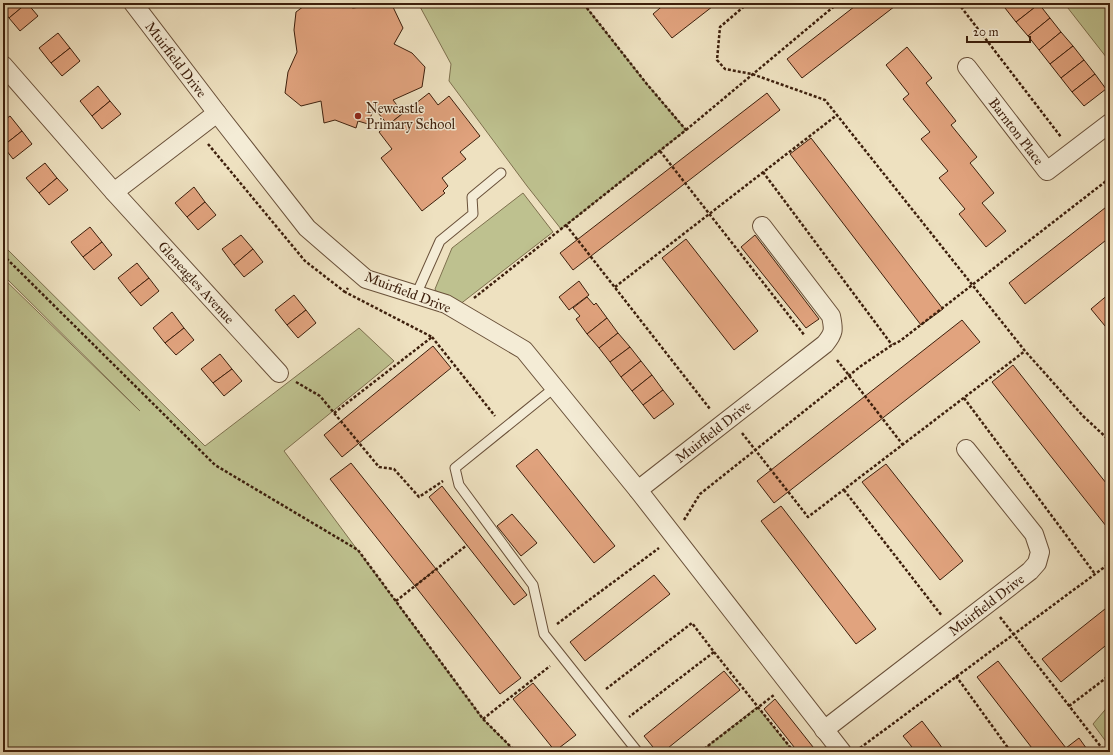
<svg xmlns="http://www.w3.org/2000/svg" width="1113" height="755" viewBox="0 0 1113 755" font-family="'IM FELL Great Primer',serif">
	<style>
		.green { fill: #bec18f; stroke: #7e704e }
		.building { fill: #e1a37e; stroke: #3d1f0c }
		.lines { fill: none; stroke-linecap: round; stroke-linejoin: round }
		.service-casing { stroke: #695039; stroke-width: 11 }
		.minor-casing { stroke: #695039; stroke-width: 20 }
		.path { stroke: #3d1f0c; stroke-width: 2.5; stroke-dasharray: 3 2; stroke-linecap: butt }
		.service { stroke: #f4ecd6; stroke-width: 9 }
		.minor { stroke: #f4ecd6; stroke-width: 18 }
		.poi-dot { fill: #8f2418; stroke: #f4ecd6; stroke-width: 1.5 }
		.labels { text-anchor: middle; stroke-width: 3; stroke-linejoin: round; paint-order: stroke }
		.street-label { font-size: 14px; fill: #3d1f0c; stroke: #f4ecd6 }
		.poi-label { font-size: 14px; fill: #3d1f0c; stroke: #f4ecd6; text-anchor: start }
	</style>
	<rect width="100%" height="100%" fill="#eee1c0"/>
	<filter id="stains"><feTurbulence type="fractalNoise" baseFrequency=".005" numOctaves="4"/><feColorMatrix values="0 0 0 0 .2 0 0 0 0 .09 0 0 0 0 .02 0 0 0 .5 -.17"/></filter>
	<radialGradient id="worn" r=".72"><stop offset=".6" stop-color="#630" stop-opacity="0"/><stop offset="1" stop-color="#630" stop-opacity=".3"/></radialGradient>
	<g class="green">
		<path d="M418,3H583L646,83L686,130L561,229L527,186L449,81L451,64Z"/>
		<path d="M1064,3H1103L1110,12V62Z"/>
		<path d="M523,193L553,232L459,305L439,297L435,289L452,248Z"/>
		<path d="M3,245L205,446L359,328L394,361L284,451L483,719L516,752H3V278L140,411L3,275Z"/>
		<path d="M1110,704V747L1093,724Z"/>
		<path d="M757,707L794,752H700Z"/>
	</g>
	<g class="building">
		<path d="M3,3H27L9,18L3,10Z"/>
		<path d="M27,3L38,16L20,31L9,18Z"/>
		<path d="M308,3H338L353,8L375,5L393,7L403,28L394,44L412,53L425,67L422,87L393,100L403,113L388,125L374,108L368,124L358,121L356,128L335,120L324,123L321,101L301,106L285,93L288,72L297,52L294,30L296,12Z"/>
		<path d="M666,3H717L672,38L653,14Z"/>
		<path d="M859,3H899L802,78L787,59Z"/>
		<path d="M1011,3H1038L1039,4L1016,22L1005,8Z"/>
		<path d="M1039,4L1050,18L1028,36L1016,22Z"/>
		<path d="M1050,18L1061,32L1039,50L1028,36Z"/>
		<path d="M1061,32L1073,46L1050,64L1039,50Z"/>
		<path d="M58,33L70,48L51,63L39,48Z"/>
		<path d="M1073,46L1084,60L1061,78L1050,64Z"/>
		<path d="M907,47L932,78L926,83L956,121L951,125L977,157L970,163L994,193L982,203L1006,231L986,247L959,214L965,209L939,178L948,171L921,139L930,132L903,99L909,94L886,65Z"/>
		<path d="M70,48L80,61L62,76L51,63Z"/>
		<path d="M1084,60L1095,74L1072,92L1061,78Z"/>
		<path d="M1095,74L1106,89L1084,106L1072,92Z"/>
		<path d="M98,86L110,101L92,116L80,101Z"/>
		<path d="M429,93L438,105L449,96L480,136L460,152L466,159L442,178L448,186L443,191L445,193L422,211L381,158L392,149L379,132Z"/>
		<path d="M767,93L780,110L573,270L560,253Z"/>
		<path d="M110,101L121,114L102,129L92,116Z"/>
		<path d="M10,116L22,131L3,146V121Z"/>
		<path d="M22,131L32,144L13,159L3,146Z"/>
		<path d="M811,138L943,309L921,325L790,154Z"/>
		<path d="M45,163L57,178L39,193L26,178Z"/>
		<path d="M57,178L68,190L49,205L39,193Z"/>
		<path d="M194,187L205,202L187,217L175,203Z"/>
		<path d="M205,202L216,215L198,230L187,217Z"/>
		<path d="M1110,204V237L1025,304L1009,283Z"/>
		<path d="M90,227L102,242L83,257L71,242Z"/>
		<path d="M241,235L253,249L234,265L222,249Z"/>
		<path d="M755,235L819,319L806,328L741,247Z"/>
		<path d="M686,239L758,331L734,350L662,258Z"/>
		<path d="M102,242L112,255L94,270L83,257Z"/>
		<path d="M253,249L263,262L244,277L234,265Z"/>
		<path d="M137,263L149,278L130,293L118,278Z"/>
		<path d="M149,278L159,291L141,306L130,293Z"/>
		<path d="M579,281L589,295L569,310L559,297Z"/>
		<path d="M1110,293V332L1091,309Z"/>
		<path d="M294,295L306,310L287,325L275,310Z"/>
		<path d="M587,297L594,305L596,303L607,318L587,334L576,319L580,316L573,308Z"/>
		<path d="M306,310L316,323L298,338L287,325Z"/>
		<path d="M172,312L184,328L165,343L153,328Z"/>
		<path d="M607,318L618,333L599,348L587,334Z"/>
		<path d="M962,320L980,342L774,503L757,481Z"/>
		<path d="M184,328L194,340L176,355L165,343Z"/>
		<path d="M618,333L630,347L610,362L599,348Z"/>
		<path d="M433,346L451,368L342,457L324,435Z"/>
		<path d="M630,347L641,361L621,377L610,362Z"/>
		<path d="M220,354L232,369L213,383L201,369Z"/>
		<path d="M641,361L652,375L632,391L621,377Z"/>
		<path d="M1013,365L1110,488V531L992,382Z"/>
		<path d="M232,369L242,381L224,396L213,383Z"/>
		<path d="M652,375L663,390L643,405L632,391Z"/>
		<path d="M663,390L674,404L654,419L643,405Z"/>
		<path d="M537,449L615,546L594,563L516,466Z"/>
		<path d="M351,463L436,569L415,586L330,479Z"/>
		<path d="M886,464L963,561L940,580L862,482Z"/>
		<path d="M442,486L527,595L514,605L429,497Z"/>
		<path d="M781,506L876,629L856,644L761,521Z"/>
		<path d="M512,514L537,543L521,556L497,526Z"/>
		<path d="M436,569L521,678L500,694L415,586Z"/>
		<path d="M654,575L670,594L585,661L570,642Z"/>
		<path d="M1110,605V642L1061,682L1042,659Z"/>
		<path d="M998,661L1066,748L1079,738L1089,752H1035L977,677Z"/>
		<path d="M724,671L740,690L663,752H657L644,736Z"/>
		<path d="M533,683L576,735L555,751L513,699Z"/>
		<path d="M775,699L817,752H798L764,709Z"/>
		<path d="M922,721L938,742L945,752H916L903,736Z"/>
	</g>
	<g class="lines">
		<g class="service-casing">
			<g id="service">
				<path d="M416,295L440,241L473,214L472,197L501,173"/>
				<path d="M554,388L455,468L459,485L533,585L544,634L637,751"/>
			</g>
		</g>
		<g class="minor-casing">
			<g id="minor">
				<path id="s1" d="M133,3L217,113L307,228L366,279L446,304L524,350L638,490L842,752"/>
				<path id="s2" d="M3,65L114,192L279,373"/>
				<path id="s3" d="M967,67L1047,171L1110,123"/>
				<path d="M114,192L217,113"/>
				<path id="s4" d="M638,490L825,344C834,333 834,330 831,316L762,226"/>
				<path id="s5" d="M824,730L1030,571L1037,563L1040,552L1034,534L966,449"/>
			</g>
		</g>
		<g class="path">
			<path d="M748,3L720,27L717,60L725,69L752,74L825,100L1025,351L1083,416L1110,441"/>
			<path d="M958,3L1061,137"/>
			<path d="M1105,3L1110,9"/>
			<path d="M686,130L838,3"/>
			<path d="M208,144L305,261L345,292"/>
			<path d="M660,151L805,336"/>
			<path d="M763,172L892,345"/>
			<path d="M566,225L710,409"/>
			<path d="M3,255L215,465L358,550L483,719L516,752"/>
			<path d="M615,287L837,115"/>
			<path d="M474,298L686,130L646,83L583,3"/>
			<path d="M432,337L495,416"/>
			<path d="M837,360L903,445"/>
			<path d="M296,382L320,396L379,467L394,469L419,497L443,481"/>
			<path d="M964,398L1095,574"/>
			<path d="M334,413L432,337L345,292L348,288"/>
			<path d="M742,433L808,517L1025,351"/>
			<path d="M844,490L942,616"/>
			<path d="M684,520L700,494L861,366L892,345L900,341L1110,178"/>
			<path d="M396,601L467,545"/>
			<path d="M1000,617L1105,752"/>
			<path d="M557,624L659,548"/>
			<path d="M714,652L794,752"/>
			<path d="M956,676L1011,752"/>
			<path d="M606,689L692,623L714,652L629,717"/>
			<path d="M1069,706L1110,675"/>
			<path d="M483,719L550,666"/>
			<path d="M860,748L1110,563"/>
			<path d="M700,752L774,695"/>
		</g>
		<use href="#service" class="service"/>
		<use href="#minor" class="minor"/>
	</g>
	<circle class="poi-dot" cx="358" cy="116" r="4"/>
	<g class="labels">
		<g class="street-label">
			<text dy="5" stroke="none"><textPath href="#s1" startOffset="71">Muirfield Drive</textPath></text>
			<text dy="5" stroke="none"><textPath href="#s3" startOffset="81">Barnton Place</textPath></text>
			<text dy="5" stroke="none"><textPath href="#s2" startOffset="291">Gleneagles Avenue</textPath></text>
			<text transform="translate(408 292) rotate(21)" y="5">Muirfield Drive</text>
			<text dy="5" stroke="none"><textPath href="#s4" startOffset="95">Muirfield Drive</textPath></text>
			<text dy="5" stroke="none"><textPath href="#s5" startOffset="205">Muirfield Drive</textPath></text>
		</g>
		<g class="poi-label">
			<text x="366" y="113">Newcastle<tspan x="366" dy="16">Primary School</tspan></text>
		</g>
	</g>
	<rect width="1113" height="755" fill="none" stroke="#eee1c0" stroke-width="16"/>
	<rect x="4" y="4" width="1105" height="747" fill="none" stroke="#3d1f0c" stroke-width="2"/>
	<rect x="8" y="8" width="1097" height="739" fill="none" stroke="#3d1f0c"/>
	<path d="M967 36v6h63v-6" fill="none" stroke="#3d1f0c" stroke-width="2"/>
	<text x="973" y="36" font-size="12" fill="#3d1f0c" stroke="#f4ecd6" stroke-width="3" paint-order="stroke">20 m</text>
	<rect width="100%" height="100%" filter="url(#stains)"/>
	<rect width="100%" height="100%" fill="url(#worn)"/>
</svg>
